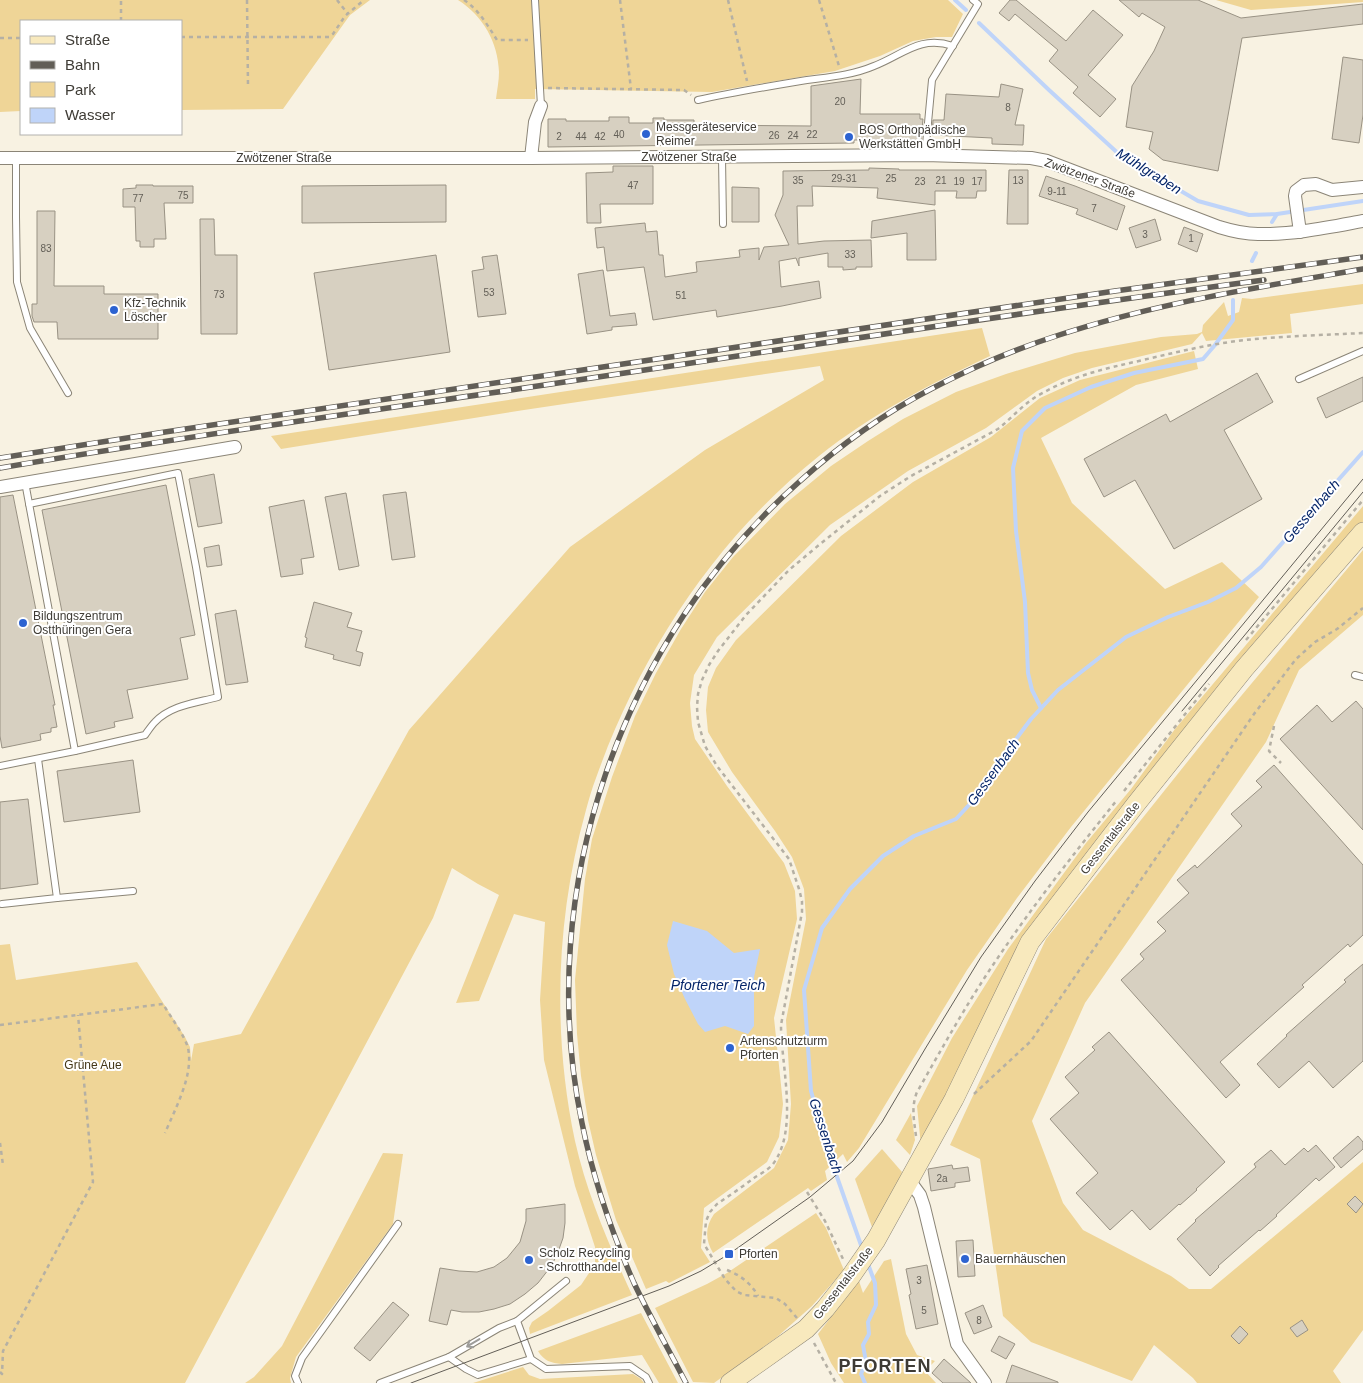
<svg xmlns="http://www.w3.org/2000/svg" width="1363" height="1383" viewBox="0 0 1363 1383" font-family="Helvetica,sans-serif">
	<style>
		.green { fill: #efd597 }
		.water { fill: #bfd4f9 }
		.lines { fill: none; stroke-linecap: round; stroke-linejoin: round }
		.stream { stroke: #bfd4f9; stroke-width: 4 }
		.building { fill: #d7d0c1; stroke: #999284 }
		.service-casing { stroke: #8b8577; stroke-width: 8 }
		.minor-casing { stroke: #8b8577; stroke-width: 14 }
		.secondary-casing { stroke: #8b8577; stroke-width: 20 }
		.path { stroke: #b5b0a4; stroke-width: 2.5; stroke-dasharray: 4 4; stroke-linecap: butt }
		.service { stroke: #fff; stroke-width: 6 }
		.minor { stroke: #fff; stroke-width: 12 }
		.secondary { stroke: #f8e9bd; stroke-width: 19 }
		.tram { stroke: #625e57; stroke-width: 1 }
		.rail-casing { stroke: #625e57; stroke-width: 5.5 }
		.rail { stroke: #fff; stroke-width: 4; stroke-dasharray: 11; stroke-linecap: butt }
		.oneway { stroke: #9e9d9a }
		.poi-dot { fill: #2d63d1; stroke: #fff; stroke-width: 2 }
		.labels { text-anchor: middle; stroke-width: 4; stroke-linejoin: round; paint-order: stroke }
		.number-label { font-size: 10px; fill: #646058 }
		.poi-label { font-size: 12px; fill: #3e3b35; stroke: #fff; text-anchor: start }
		.street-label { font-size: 12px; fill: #3e3b35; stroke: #fff }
		.park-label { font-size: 12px; fill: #443718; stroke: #fff }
		.water-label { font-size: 14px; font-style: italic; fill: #052569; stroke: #fff }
		.district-label { font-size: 18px; font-weight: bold; letter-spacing: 1px; fill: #3e3b35; stroke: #fff }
	</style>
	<rect width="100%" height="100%" fill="#f8f2e2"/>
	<g class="green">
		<path d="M0,0H370L350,15L283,109L181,110V21H21V111L0,112Z"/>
		<path d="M458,0H948L963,14L952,37H936L913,41L880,56L835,71L712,92L535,89V99H496C497,90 499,81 499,72C498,42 483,16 458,0Z"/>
		<path d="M1216,0H1363V2L1251,10Z"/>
		<path d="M1363,284V304L1290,314L1292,333L1206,341L1202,333L1192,344L1092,368L1063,378L1037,391L986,428L908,471L830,525L717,637L694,675L690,703L692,726L695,739L727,786L784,863L795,891L797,919L774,1018L783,1104L779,1137L767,1162L704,1208L701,1248L710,1262L669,1283L666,1281L646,1289L616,1220L596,1155L588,1120L581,1076L577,1034L575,980L585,879L592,839L612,777L635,716L656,673L681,629L705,592L733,557L785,504L831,466L868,441L903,419L956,392L1006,374L1075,353L1161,337L1197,334L1202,332L1203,325L1224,302L1228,316L1239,312L1242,298L1252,299Z"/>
		<path d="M982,328L990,356C928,385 872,414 819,456C716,538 640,654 596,778C592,788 589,799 586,810C556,917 552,1032 575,1141C587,1194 609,1245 632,1295L530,1334L529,1328L532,1322L548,1311L581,1285L595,1264V1247L575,1186L544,1060L540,1000L545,922L514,914L479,1001L456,1003L499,895L478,884L452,868L433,918L185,1383H0V945L10,944L16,980L137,962L185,1037L190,1047L191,1061L194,1044L241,1034L409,730L570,547L705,450L824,380L820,366L524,410L281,449L271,436Z"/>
		<path d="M1194,351L1198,369L1136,385L1041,438L1072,503L1165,589L1222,562L1259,597L1071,827L1017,898L967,970L859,1148L847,1162L843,1154L825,1171L827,1180L811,1191L808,1188L713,1253C705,1239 705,1227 714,1214L774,1168L788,1140L791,1104L786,1020L806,919L804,889L792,857L775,831L732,772L708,732L706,710L708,687L716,668L736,640L841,536L913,482L991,437L1040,398L1080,380Z"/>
		<path d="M1363,506V523L1317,574L1069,881L921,1146L917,1106L952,1038L1008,949L1086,843L1131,789L1175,729Z"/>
		<path d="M1363,550V615L1299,670L1266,742L1085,1003L1032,1121L1063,1203L1083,1230L1171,1276L1189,1289H1211L1363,1162V1330L1333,1371L1341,1383H1197L1193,1378L1154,1345L1132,1381L1031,1342L1003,1316L980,1159L950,1145L1046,939L1216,726Z"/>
		<path d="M911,1113L915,1140L910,1155L896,1140Z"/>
		<path d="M882,1149L902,1172L897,1185L872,1227L855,1179Z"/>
		<path d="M383,1153L403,1154L393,1224L296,1357L290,1378L291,1383H245L254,1377L282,1346Z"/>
		<path d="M816,1213L826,1228L844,1270L812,1306L776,1338L714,1383L693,1382L655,1308L707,1284L727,1273Z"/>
		<path d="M891,1259L906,1334L917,1355L935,1361L925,1371L936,1383H844L831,1363L818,1334L831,1317L840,1302L859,1281L863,1293L884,1261Z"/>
		<path d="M641,1313L678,1383H659L642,1355L562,1364C551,1363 544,1361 538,1351Z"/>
		<path d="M523,1367L529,1375L540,1379L633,1374L641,1379L644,1383H473Z"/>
	</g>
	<path class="water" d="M673,921L707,931L734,953L760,949L754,977V1026L748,1034L725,1026L705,1032L698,1024L685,999L674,974L667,945Z"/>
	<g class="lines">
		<g class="stream">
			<path d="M955,0L966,10"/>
			<path d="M979,23L1049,90L1121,156L1198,201L1249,215L1277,214L1363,201"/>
			<path d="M1272,222L1277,214"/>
			<path d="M1252,261L1256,253"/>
			<path d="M1041,708L1032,690L1028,673L1025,602L1016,531L1013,468L1022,431L1045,408L1091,387L1134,373L1203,359L1215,345L1233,320V300"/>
			<path d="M862,1248L830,1157L811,1091L804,990L822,928L850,889L883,856L914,836L956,819L981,792L1002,758L1031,719L1058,690L1126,637L1168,617L1208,602L1236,588L1261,567L1363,452"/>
			<path d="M865,1383L861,1374L866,1362L863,1345L869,1334L868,1322L876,1305L875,1283L868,1264"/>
		</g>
	</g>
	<g class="building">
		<path d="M1010,0H1016L1066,41L1093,10L1123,35L1088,75L1116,99L1100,117L1073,93L1078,87L1049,61L1058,50L1015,14L1009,21L999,13Z"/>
		<path d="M1119,0H1198L1241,18L1363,4V24L1242,38L1218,171L1163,160L1149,149L1153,132L1126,127L1132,86L1154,51L1165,27L1142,13L1139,17Z"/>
		<path d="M1343,57L1363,60V115L1359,143L1332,139Z"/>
		<path d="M861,79L860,114H920V119H923L921,140H854V143L548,147V119H566V121H609V117H629V123H653V118H664V120H694V125L811,126V86Z"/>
		<path d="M1001,84L1023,89L1015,125H1024L1023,145L992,144V138L932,135L933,120H944L946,94L999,97Z"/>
		<path d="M613,166H653V204H600L601,223H587L586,173L613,172Z"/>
		<path d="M869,168L899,169V170H986V191H977L976,198H956L957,191H935V205L877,198L878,188L812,186L813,206H797L798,244L824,241L871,240L872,267H856V269L843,270V267H828V253L799,258V266L796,258L779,261L781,287L819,281L821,298L782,306L717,317L716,310L653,320L644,267L607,271L604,247L597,248L595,228L645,223L646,232L657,231L659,255H663L665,277L697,272L696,262L740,257L739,250L759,248V260L764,247L789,245L775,215L783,195V171L869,170Z"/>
		<path d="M1009,170H1028V224H1007Z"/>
		<path d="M1046,176L1075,186L1125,206L1117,230L1076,214L1078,209L1039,196Z"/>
		<path d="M136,185H153V186H193V203H164L166,239H154V247H140V241H136L135,207H123V189L136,188Z"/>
		<path d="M446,185V222L302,223V186Z"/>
		<path d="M732,187L759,188V222H732Z"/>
		<path d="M935,210L936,260H907V233L871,238L872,221Z"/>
		<path d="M37,211H55L54,286H104V294H158V339H58L57,322H34L32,316V304H37Z"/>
		<path d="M200,219H214L215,255H237V334H201Z"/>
		<path d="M1155,219L1161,240L1136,248L1129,228Z"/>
		<path d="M1184,227L1203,234L1197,252L1178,244Z"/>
		<path d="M436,255L450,352L329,370L314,273Z"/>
		<path d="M497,255L506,314L478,317L472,271L484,269L482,257Z"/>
		<path d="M603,270L610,316L635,313L637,325L612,327V330L587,334L578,274Z"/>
		<path d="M1257,373L1273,402L1224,430L1262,499L1174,549L1135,480L1104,497L1084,459L1166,414L1170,422Z"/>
		<path d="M1363,377V401L1326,418L1317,398Z"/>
		<path d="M214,474L222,523L198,527L189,479Z"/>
		<path d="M166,485L195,635L180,638L188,679L127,690L133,718L114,722L115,727L86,734L42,510Z"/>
		<path d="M406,492L415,557L392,560L383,495Z"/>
		<path d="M346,493L359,566L339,570L325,497Z"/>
		<path d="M13,495L55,705H53L57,727L51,728V732L40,734L41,740L2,748L0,736V497Z"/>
		<path d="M304,500L314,557L301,559L303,574L281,577L269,507Z"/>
		<path d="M219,545L222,565L207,567L204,548Z"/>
		<path d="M314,602L352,613L347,627L362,631L356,651L363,653L360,666L333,659L334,655L305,647L307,638L305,637Z"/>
		<path d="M236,610L248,682L226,685L215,614Z"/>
		<path d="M1356,701L1363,709V830L1280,739L1317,705L1332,722Z"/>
		<path d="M133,760L140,812L64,822L57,771Z"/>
		<path d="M1274,765L1363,865V935L1350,947L1348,944L1302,985L1304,987L1220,1062L1240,1085L1226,1098L1121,980L1144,959L1140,954L1166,931L1157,922L1189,893L1177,880L1195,865L1197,868L1242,826L1231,814L1262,787L1256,781Z"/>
		<path d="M28,799L38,884L0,889V802Z"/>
		<path d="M1363,964V1061L1333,1088L1309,1061L1279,1088L1257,1064L1287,1036L1286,1035L1346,982L1344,980Z"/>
		<path d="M1109,1032L1225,1162L1196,1189L1197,1190L1180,1205L1179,1204L1150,1230L1132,1210L1110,1230L1076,1193L1098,1173L1050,1119L1079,1093L1065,1077L1095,1050L1092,1047Z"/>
		<path d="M1358,1136L1363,1142V1149L1341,1168L1333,1158Z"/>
		<path d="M1316,1145L1335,1167L1319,1181L1316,1178L1276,1215L1277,1216L1260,1231L1259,1230L1218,1266L1219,1267L1210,1276L1177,1239L1196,1221L1195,1220L1256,1167L1254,1164L1271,1150L1285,1165L1304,1148L1308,1152Z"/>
		<path d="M952,1165L953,1169L968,1167L970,1181L955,1183V1187L931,1191L928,1169Z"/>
		<path d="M1355,1196L1363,1204L1356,1213L1347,1204Z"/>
		<path d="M565,1204V1223L563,1238L558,1252L552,1265L538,1283L525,1294L510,1304L494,1309L479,1312H462L451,1310L447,1325L429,1321L440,1268L459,1271L477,1272L494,1267L507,1258L520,1242L526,1221V1209Z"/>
		<path d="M973,1240L975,1276L958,1277L956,1241Z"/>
		<path d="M927,1265L938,1324L916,1329L909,1295L911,1294L906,1269Z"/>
		<path d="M393,1302L409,1315L370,1361L354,1348Z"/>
		<path d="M983,1305L992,1327L974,1334L965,1313Z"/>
		<path d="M1302,1320L1308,1330L1297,1337L1290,1328Z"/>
		<path d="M1240,1326L1248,1334L1239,1344L1231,1336Z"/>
		<path d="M999,1336L1015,1344L1006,1359L991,1351Z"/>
		<path d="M944,1359L971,1383H943L932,1373Z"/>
		<path d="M1012,1365L1058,1382V1383H1006Z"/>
	</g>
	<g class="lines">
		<g class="service-casing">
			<g id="service">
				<path d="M535,0L541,106"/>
				<path d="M698,100C734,92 771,86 807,80C829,77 853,75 874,66C903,55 919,35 953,46"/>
				<path d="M925,155L932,80L978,4L973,0"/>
				<path d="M722,157L723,224"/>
				<path d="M16,158V217L17,282L30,328L68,393"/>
				<path d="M1299,379L1363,351"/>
				<path d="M25,482L75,751"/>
				<path d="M1355,675L1363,677"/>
				<path d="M0,766L75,751L145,735C148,731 151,726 155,722C171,705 196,703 218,697L196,567L178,473L29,504"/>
				<path d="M57,898L133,891"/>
				<path d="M2,904L57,898L38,759"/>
				<path d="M566,1281L517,1321L531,1359L546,1369L630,1366L646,1377L649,1383"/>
				<path d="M517,1321L499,1328L449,1357L466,1369L478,1375L531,1359"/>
				<path d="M298,1383L295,1376L302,1358L398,1224"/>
				<path d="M380,1383L449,1357"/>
			</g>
		</g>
		<g class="minor-casing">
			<g id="minor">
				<path d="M0,158H531L925,155L1031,158L1047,161L1219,227C1232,231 1245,234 1258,234C1292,235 1330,227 1363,221"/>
				<path d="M531,158L535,122L541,106"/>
				<path d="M1300,232L1295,196L1296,191L1304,185L1316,184L1332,190L1363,187"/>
				<path d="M0,487L235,447"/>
				<path d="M909,1180L920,1195L924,1207L957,1344L985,1383"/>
			</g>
		</g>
		<g class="secondary-casing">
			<path id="secondary" d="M730,1383L806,1329L825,1309L851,1276L876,1240L954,1099L1030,942L1136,804L1244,669L1363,532"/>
		</g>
		<g class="path">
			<path d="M247,0L248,86"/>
			<path d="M337,0L348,14"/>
			<path d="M464,0C479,10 488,26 497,40H528"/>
			<path d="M620,0L631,89"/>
			<path d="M728,0L747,81"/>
			<path d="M819,0L839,66"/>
			<path d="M121,21V0"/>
			<path d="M181,37H329L333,34L345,16L364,0"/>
			<path d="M0,38H21"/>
			<path d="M548,88L684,90L691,95"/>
			<path d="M1246,640L1363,500"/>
			<path d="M1274,726L1269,751L1281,763"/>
			<path d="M1124,791L1209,684"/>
			<path d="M0,1025L163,1004C170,1016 185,1036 188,1048C194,1075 175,1109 165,1133"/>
			<path d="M974,1094L1031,1041L1254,714L1296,659L1315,642L1337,629L1363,608"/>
			<path d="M916,1136C914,1120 911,1107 917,1092C940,1052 962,1012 987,974C1027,913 1072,856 1117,800"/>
			<path d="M0,1143L3,1165"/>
			<path d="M807,1192L825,1221L843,1259"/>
			<path d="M727,1270C740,1275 751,1283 758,1296"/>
			<path d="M797,1318L785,1304L776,1298L744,1295L736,1291L725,1279L704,1244L706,1221L710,1212L717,1204C729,1196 742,1187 754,1178C760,1174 768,1170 773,1164C799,1130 781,1065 781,1025L802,912V901L799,889L789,859L717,766L705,746L698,722L697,707L698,694L702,680L709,665L718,651L746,615L789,570L819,545L880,496L911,476L998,429C1012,418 1023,404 1039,395C1074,375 1104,369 1143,360C1177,352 1210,344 1245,340C1284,336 1324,335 1363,333"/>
			<path d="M814,1343L836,1383"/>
			<path d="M0,1372L2,1374L3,1351L93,1182L78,1015"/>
		</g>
		<use href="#service" class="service"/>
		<use href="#minor" class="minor"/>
		<use href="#secondary" class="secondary"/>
		<g class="tram">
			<path d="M1182,711L1363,492"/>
			<path d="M411,1383L669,1286L701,1271L729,1254L810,1197L853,1161L882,1122L925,1049L981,957L1035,881L1088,812L1363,479"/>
		</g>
		<g class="rail-casing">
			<g id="rail">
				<path d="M0,458L165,432L1115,291L1363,257"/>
				<path d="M0,468C192,435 385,409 578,380C806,346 1035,310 1264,280"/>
				<path d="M686,1383C669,1350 650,1317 634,1283C611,1231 593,1178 582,1123C533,889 622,639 799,482C839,446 883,414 931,389C971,368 1013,350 1056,336C1156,303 1260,287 1363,269"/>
			</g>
		</g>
		<use href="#rail" class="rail"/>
	</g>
	<defs><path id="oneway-shaft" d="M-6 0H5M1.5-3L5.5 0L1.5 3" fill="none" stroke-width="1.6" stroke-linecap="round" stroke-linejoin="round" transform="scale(1.25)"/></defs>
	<use class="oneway" href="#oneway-shaft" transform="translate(473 1343) rotate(149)"/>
	<g class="poi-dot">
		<circle cx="646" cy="134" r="5"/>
		<circle cx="849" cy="137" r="5"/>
		<circle cx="114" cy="310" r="5"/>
		<circle cx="23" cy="623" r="5"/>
		<circle cx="730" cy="1048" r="5"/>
		<rect x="724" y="1249" width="10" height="10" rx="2.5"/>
		<circle cx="965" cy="1259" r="5"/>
		<circle cx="529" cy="1260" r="5"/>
	</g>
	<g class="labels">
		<g class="number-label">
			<text x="840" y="105">20</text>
			<text x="1008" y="111">8</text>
			<text x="619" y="138">40</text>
			<text x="812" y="138">22</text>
			<text x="774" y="139">26</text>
			<text x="793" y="139">24</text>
			<text x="559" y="140">2</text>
			<text x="581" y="140">44</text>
			<text x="600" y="140">42</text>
			<text x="844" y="182">29-31</text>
			<text x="891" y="182">25</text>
			<text x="798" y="184">35</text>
			<text x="941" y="184">21</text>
			<text x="1018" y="184">13</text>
			<text x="920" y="185">23</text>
			<text x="959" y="185">19</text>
			<text x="977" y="185">17</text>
			<text x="633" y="189">47</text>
			<text x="1057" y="195">9-11</text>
			<text x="183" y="199">75</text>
			<text x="138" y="202">77</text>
			<text x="1094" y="212">7</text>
			<text x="1145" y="238">3</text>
			<text x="1191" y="242">1</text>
			<text x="46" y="252">83</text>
			<text x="850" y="258">33</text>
			<text x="489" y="296">53</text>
			<text x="219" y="298">73</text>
			<text x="681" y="299">51</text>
			<text x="942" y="1182">2a</text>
			<text x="919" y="1284">3</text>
			<text x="924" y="1314">5</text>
			<text x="979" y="1324">8</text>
		</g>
		<g class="poi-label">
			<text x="656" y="131">Messgeräteservice<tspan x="656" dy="14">Reimer</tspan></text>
			<text x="859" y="134">BOS Orthopädische<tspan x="859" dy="14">Werkstätten GmbH</tspan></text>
			<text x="124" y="307">Kfz-Technik<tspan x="124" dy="14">Löscher</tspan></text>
			<text x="33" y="620">Bildungszentrum<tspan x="33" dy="14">Ostthüringen Gera</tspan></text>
			<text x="740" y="1045">Artenschutzturm<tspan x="740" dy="14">Pforten</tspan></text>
			<text x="539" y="1257">Scholz Recycling<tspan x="539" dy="14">- Schrotthandel</tspan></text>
			<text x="739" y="1258">Pforten</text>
			<text x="975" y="1263">Bauernhäuschen</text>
		</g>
		<g class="street-label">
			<text x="689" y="161">Zwötzener Straße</text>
			<text x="284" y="162">Zwötzener Straße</text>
			<text transform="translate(1090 178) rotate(20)" y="4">Zwötzener Straße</text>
			<text transform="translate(1110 838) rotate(-52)" y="4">Gessentalstraße</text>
			<text transform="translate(843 1283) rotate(-52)" y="4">Gessentalstraße</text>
		</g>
		<g class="park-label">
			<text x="93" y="1069">Grüne Aue</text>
		</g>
		<g class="water-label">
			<text transform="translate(1149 171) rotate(32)" y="5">Mühlgraben</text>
			<text transform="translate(1311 511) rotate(-49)" y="5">Gessenbach</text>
			<text transform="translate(993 772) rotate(-54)" y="5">Gessenbach</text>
			<text x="718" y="990">Pfortener Teich</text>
			<text transform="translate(826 1136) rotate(72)" y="5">Gessenbach</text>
		</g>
		<g class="district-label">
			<text x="885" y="1372">PFORTEN</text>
		</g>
	</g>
	<rect x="20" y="20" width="162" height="115" fill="#ffffff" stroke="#b2b1ae"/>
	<rect x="30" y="36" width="25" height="8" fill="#f8e9bd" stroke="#b2b1ae"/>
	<text x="65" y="45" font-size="15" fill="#3e3b35">Straße</text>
	<rect x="30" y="61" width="25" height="8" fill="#625e57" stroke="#b2b1ae"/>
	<text x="65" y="70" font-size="15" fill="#3e3b35">Bahn</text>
	<rect x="30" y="82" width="25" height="15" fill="#efd597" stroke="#b2b1ae"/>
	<text x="65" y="95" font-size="15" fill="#3e3b35">Park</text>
	<rect x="30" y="108" width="25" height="15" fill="#bfd4f9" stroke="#b2b1ae"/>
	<text x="65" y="120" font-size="15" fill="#3e3b35">Wasser</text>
</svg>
